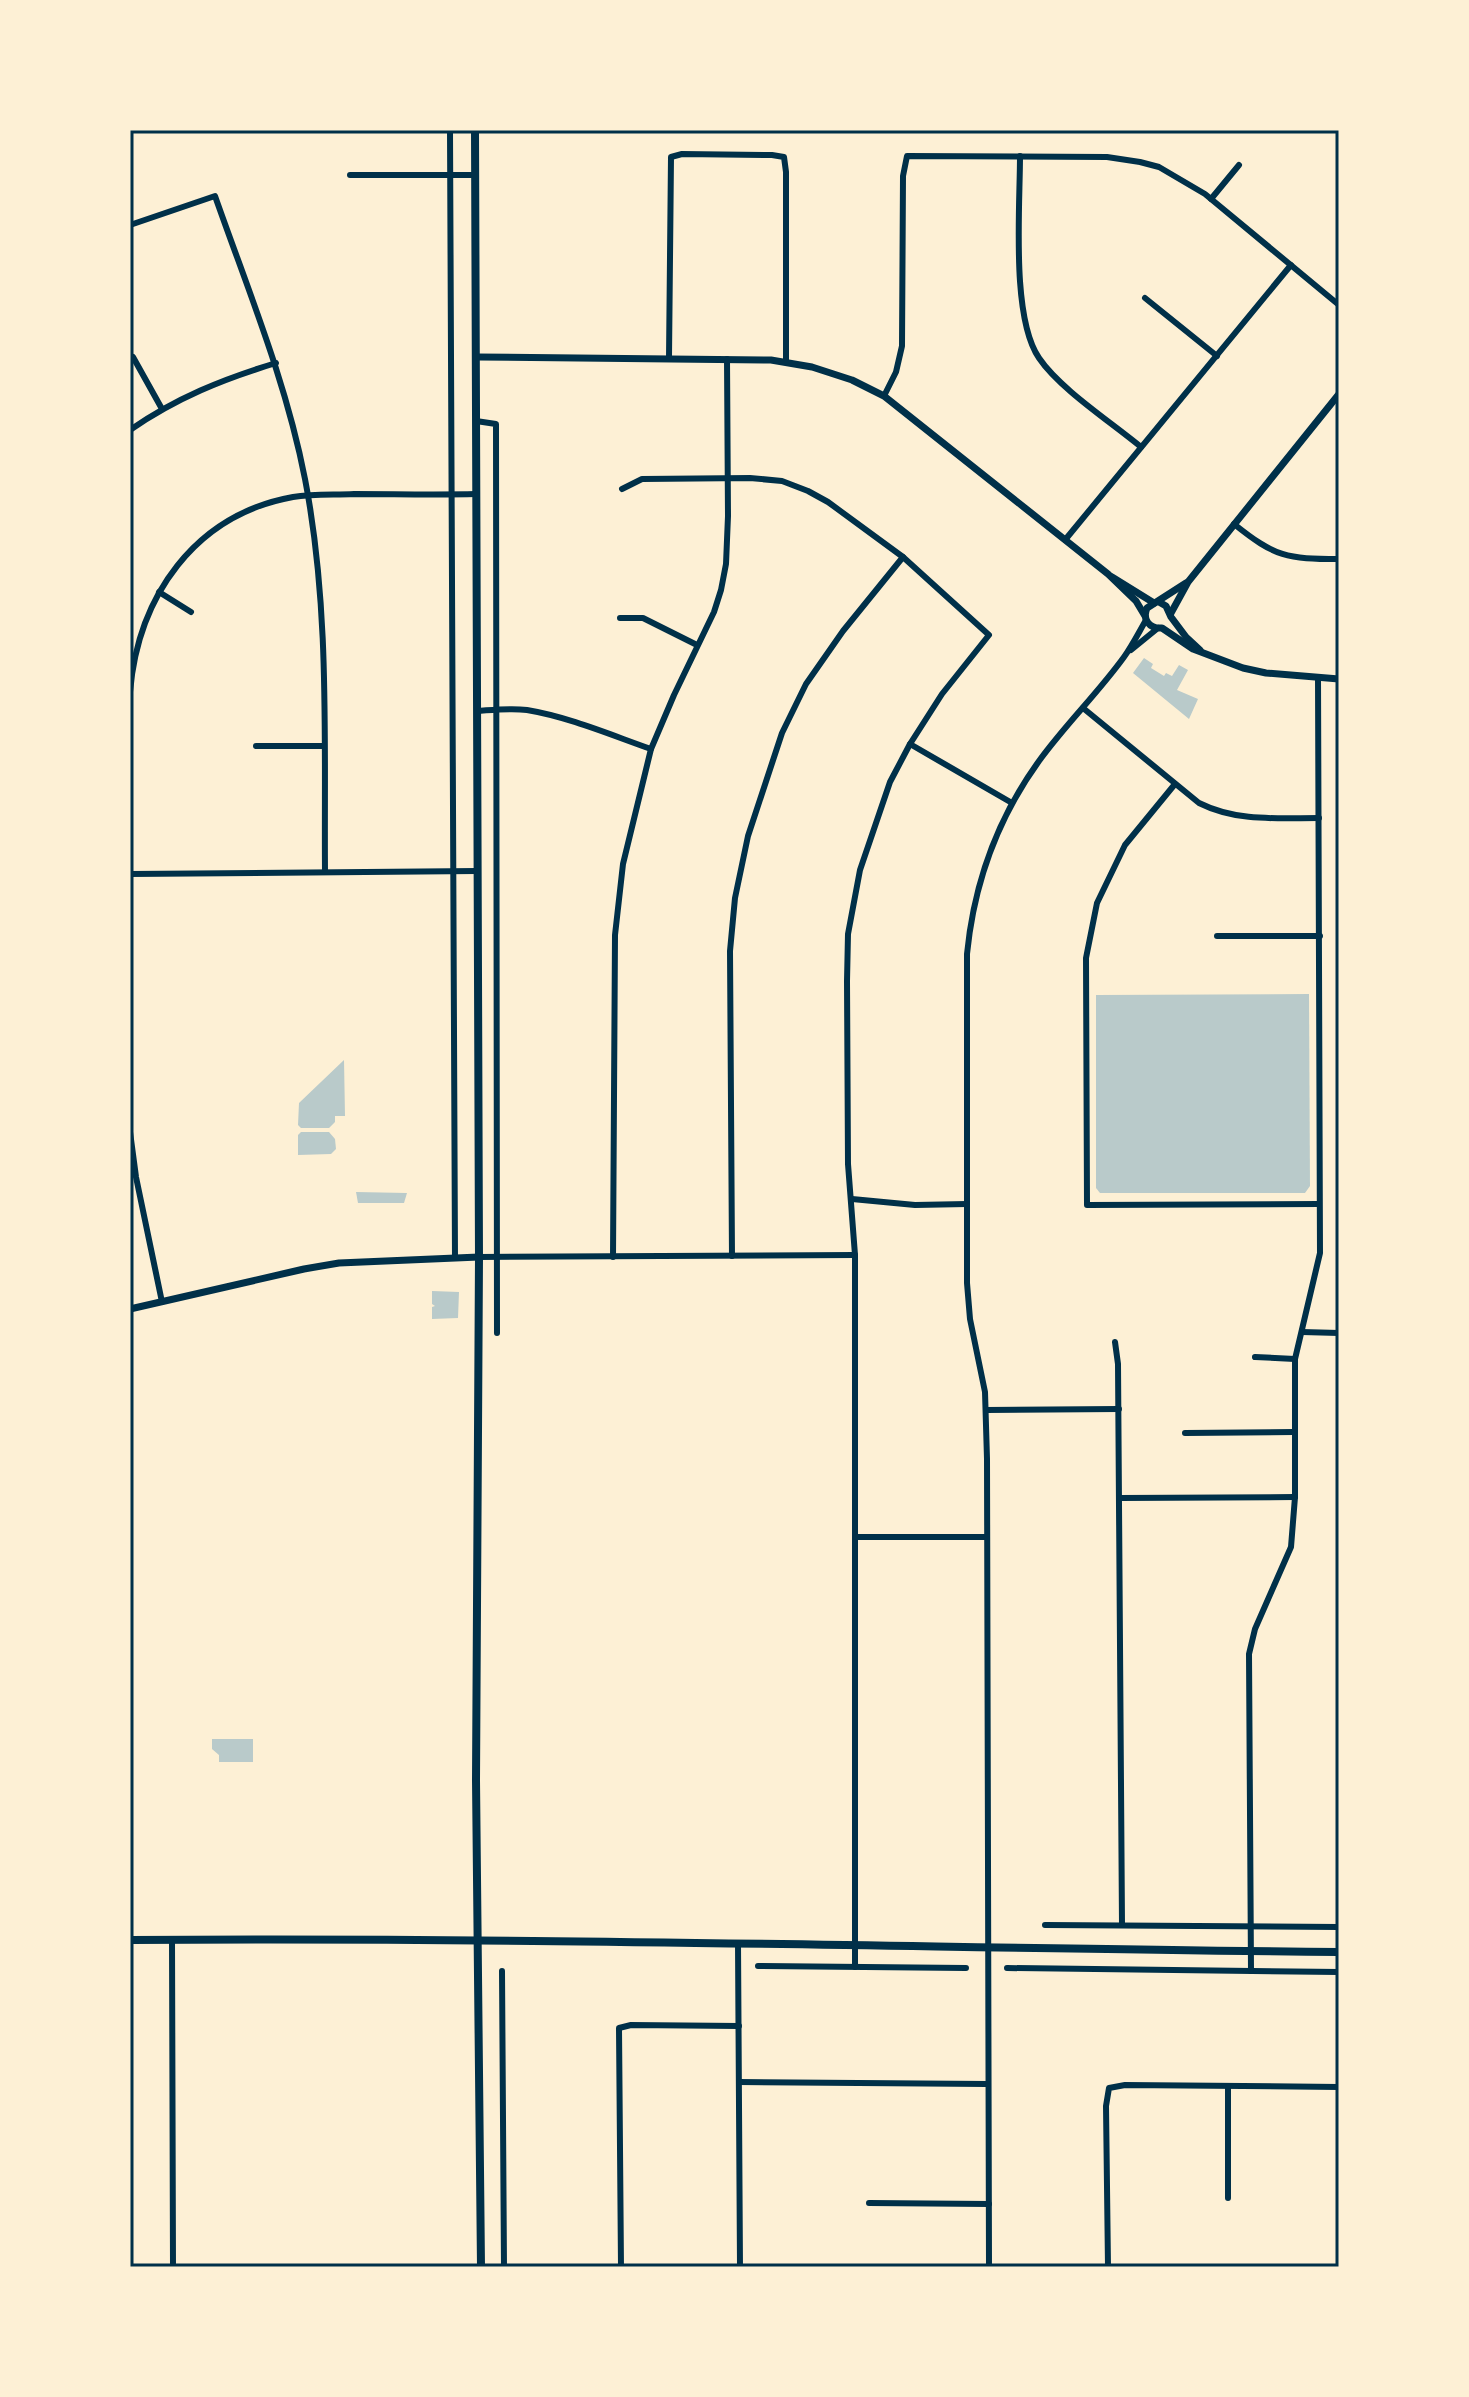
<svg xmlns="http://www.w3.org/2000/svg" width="1469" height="2397" viewBox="0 0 1469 2397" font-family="'PT Serif',serif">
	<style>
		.green { fill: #b9caca }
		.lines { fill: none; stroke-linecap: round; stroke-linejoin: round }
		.minor { stroke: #003049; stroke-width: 6 }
		.tertiary { stroke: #003049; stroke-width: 7 }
		.secondary { stroke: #003049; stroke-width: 8 }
		.neatline { fill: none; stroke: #003049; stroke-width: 3 }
	</style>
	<rect width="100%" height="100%" fill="#fdf0d5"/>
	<g class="green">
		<path d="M1144,658L1153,664L1151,668L1164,676L1166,673L1172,676L1179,665L1188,670L1177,690L1198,699L1189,719L1133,673Z"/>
		<path d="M1309,994L1310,1186L1305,1193H1100L1096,1188V995Z"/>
		<path d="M344,1060L345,1116H335V1122L329,1128H301L298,1125L299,1103Z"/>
		<path d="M301,1132H329L335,1139L336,1149L331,1154L298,1155V1135Z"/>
		<path d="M356,1192L407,1193L404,1203H358Z"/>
		<path d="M432,1291L459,1292L458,1318L432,1319V1307L435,1306L432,1304Z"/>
		<path d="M212,1739H253V1762H219V1755L212,1749Z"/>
	</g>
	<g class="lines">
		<g class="minor">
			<path d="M450,130L455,1258"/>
			<path d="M1020,156C1020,208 1011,317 1039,358C1060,389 1111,422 1141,447"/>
			<path d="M350,175H475"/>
			<path d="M1211,199L1239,165"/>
			<path d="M130,225L215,196C248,290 286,381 305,479C330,608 324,741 325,872"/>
			<path d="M1145,298L1217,356"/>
			<path d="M133,357L162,409"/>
			<path d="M669,358L671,157L682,154L772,155L784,157L786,172V362"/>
			<path d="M884,396L896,372L902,346L903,176L907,156L1107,157L1140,162L1159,167L1205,194L1339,305"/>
			<path d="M476,421L496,424L497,1333"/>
			<path d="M130,430C176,398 223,379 276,363"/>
			<path d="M622,489L642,479L750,478L782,481L808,491L828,502L903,557L989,635L942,694L910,744L890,782L860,870L848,934L847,981L848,1164L855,1255V1967"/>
			<path d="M1234,524C1275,557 1287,559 1339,559"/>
			<path d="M1065,540L1291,265"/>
			<path d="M159,592L191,612"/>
			<path d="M620,618H643L697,645"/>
			<path d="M1131,650L1158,628"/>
			<path d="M1083,708L1199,803C1237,822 1277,818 1319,818"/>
			<path d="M477,711C493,710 510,708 527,710C569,717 611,735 651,749"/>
			<path d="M910,744L1012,803"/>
			<path d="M256,746H324"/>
			<path d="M1175,784L1125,845L1097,903L1086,958L1087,1205L1319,1204"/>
			<path d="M130,874L477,871"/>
			<path d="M1217,936H1320"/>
			<path d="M130,975V692C138,597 194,515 293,497C313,494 333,495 354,494C394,494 435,495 476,494"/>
			<path d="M130,1132L136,1177L162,1302"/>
			<path d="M852,1199L915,1205L967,1204"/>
			<path d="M732,1256L730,951L735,898L748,836L782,733L806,684L843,631L903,557"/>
			<path d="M479,1257L855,1255"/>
			<path d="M613,1257L615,935L623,864L651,749L674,695L714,612L721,590L726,564L728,516L727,359"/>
			<path d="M1302,1332L1339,1333"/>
			<path d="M1115,1342L1118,1364L1122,1925"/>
			<path d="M1255,1357L1295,1359"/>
			<path d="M986,1410L1119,1409"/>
			<path d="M1185,1433L1294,1432"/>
			<path d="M1120,1498L1295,1497"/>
			<path d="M856,1537H987"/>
			<path d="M1045,1925L1339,1927"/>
			<path d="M172,1939L173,2267"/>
			<path d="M738,1943L740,2267"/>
			<path d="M758,1966L966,1968"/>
			<path d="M1007,1968L1339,1972"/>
			<path d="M502,1971L504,2267"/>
			<path d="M1251,1971L1249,1654L1255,1629L1291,1547L1295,1497V1359L1320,1253L1318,677"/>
			<path d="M739,2082L987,2084"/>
			<path d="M1228,2087V2198"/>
			<path d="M869,2203L989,2204"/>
			<path d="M621,2267L619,2028L631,2025L739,2026"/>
			<path d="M989,2267L987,1459L985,1392L970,1319L967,1283V954C974,883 997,819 1039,761C1065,725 1098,693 1124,657C1132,646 1139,632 1146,620"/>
			<path d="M1108,2267L1106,2106L1109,2088L1125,2085L1339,2087"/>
		</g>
		<g class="tertiary">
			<path d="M477,357L771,360L812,367L852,380L884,396L1108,574L1136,601L1145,616"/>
			<path d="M1112,577L1154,603"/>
			<path d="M1186,583L1147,608C1142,619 1149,629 1162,628L1193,649L1243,668L1266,673L1339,679"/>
			<path d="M1159,602L1166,606L1171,617L1186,637L1200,650"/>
			<path d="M1171,613L1188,582L1339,394"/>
			<path d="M130,1309L304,1269L339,1263L479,1257"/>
		</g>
		<g class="secondary">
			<path d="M475,130L479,1257L476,1780L481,2267"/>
			<path d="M130,1940C533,1937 936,1948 1339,1952"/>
		</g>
	</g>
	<rect width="1469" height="2397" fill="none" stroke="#fdf0d5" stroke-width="264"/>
	<rect x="132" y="132" width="1205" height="2133" class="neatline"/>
</svg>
